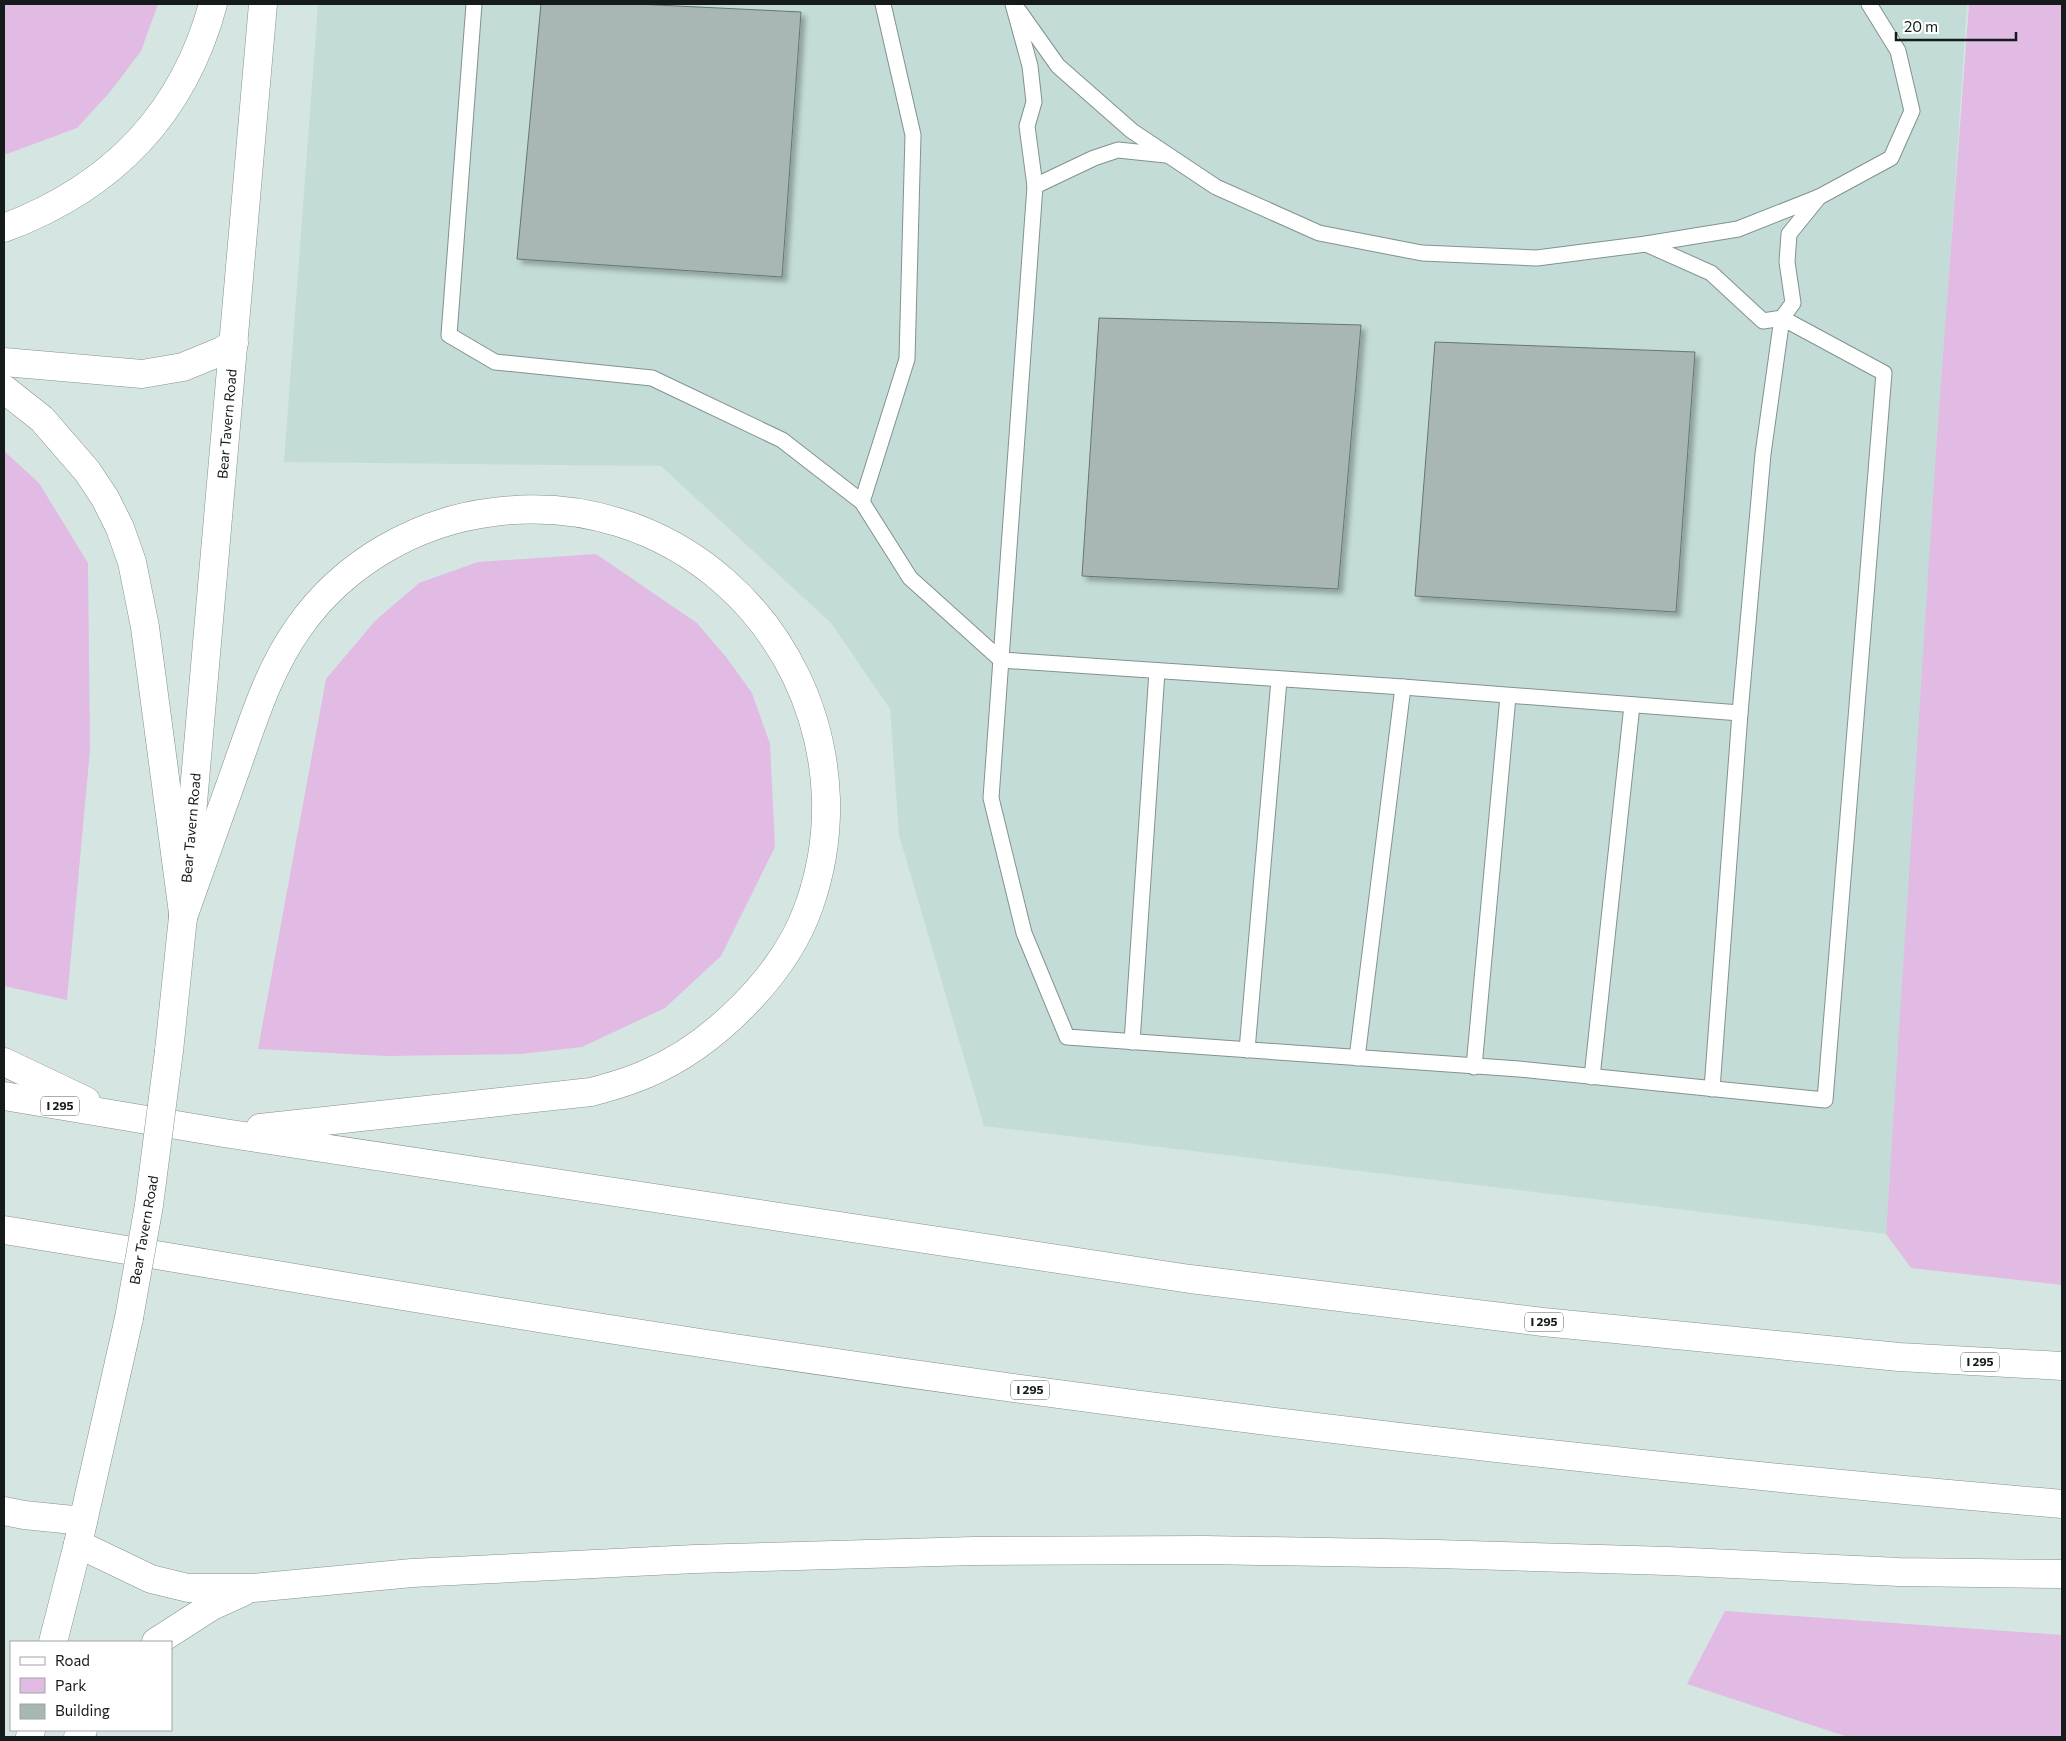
<svg xmlns="http://www.w3.org/2000/svg" width="2066" height="1741" viewBox="0 0 2066 1741" font-family="Commissioner,sans-serif">
	<style>
		.built { fill: #c3dcd7 }
		.green { fill: #e1bbe4 }
		.building { fill: #a8b7b4; stroke: #687674; filter: url(#shadow) }
		.lines { fill: none; stroke-linecap: round; stroke-linejoin: round }
		.lane-casing { stroke: #83928f; stroke-width: 17 }
		.secondary-casing { stroke: #83928f; stroke-width: 29 }
		.highway-casing { stroke: #83928f; stroke-width: 29 }
		.lane { stroke: #fff; stroke-width: 15 }
		.secondary { stroke: #fff; stroke-width: 28 }
		.highway { stroke: #fff; stroke-width: 28 }
		.secondary-bridge-casing { stroke: #83928f; stroke-width: 29; stroke-linecap: butt }
		.secondary-bridge { stroke: #fff; stroke-width: 28 }
		.labels { text-anchor: middle; stroke-width: 4; stroke-linejoin: round; paint-order: stroke }
		.shield { fill: #fff; stroke: #5b5f5f; stroke-width: 1 }
		.shield-label { font-size: 12px; font-weight: bold; fill: #151b1a }
		.street-label { font-size: 14px; fill: #151b1a; stroke: #fff }
	</style>
	<defs>
		<filter id="shadow"><feDropShadow dx="4.5" dy="4.5" stdDeviation="2.5" flood-color="#0004"/></filter>
	</defs>
	<rect width="100%" height="100%" fill="#d5e5e2"/>
	<path class="built" d="M318,4H1967L1886,1234L984,1126L899,835L890,709L831,623L661,466L284,462Z"/>
	<g class="green">
		<path d="M4,4H158L141,51L110,92L77,128L4,155Z"/>
		<path d="M1969,4H2062V1285L1911,1268L1886,1234L1936,451Z"/>
		<path d="M4,451L39,483L88,563L90,750L67,1000L4,986Z"/>
		<path d="M596,554L697,623L726,657L752,693L770,744L775,847L721,956L665,1008L582,1047L521,1054L385,1056L258,1049L326,679L375,621L419,583L478,562Z"/>
		<path d="M1725,1611L2062,1635V1737H1848L1687,1684Z"/>
	</g>
	<g class="building">
		<path d="M541,4H636L801,12L782,277L517,259Z"/>
		<path d="M1099,318L1361,325L1338,589L1082,576Z"/>
		<path d="M1435,342L1695,352L1676,612L1415,596Z"/>
	</g>
	<g class="lines">
		<g class="lane-casing">
			<g id="lane">
				<path d="M474,4L449,335L495,362L652,378L782,440L862,502L910,578L1001,660L1403,687L1740,713L1763,454L1782,318L1793,303L1787,262L1789,234L1819,197"/>
				<path d="M1013,4L1030,66L1034,102L1027,126L1035,186L991,798L1024,933L1067,1037L1519,1069L1825,1100L1884,373L1782,318L1763,321L1711,273L1646,244"/>
				<path d="M1019,11L1058,66L1132,131L1216,187L1319,233L1422,253L1537,258L1646,244L1738,229L1819,197L1891,158L1912,111L1898,51L1869,4"/>
				<path d="M1035,186L1094,158L1118,150L1166,155"/>
				<path d="M862,502L907,359L913,135L883,4"/>
				<path d="M1132,1042L1157,671"/>
				<path d="M1247,1050L1279,680"/>
				<path d="M1357,1058L1403,687"/>
				<path d="M1474,1067L1508,696"/>
				<path d="M1592,1077L1632,705"/>
				<path d="M1712,1089L1740,713"/>
			</g>
		</g>
		<g class="secondary-casing">
			<g id="secondary">
				<path d="M169,1051L183,917L263,4"/>
				<path d="M53,1642L78,1544L129,1318"/>
				<path d="M30,1737L31,1730"/>
			</g>
		</g>
		<g class="highway-casing">
			<g id="highway">
				<path d="M4,228C111,188 183,115 213,4"/>
				<path d="M4,362L142,374L183,367L222,351L234,343"/>
				<path d="M4,389L42,419L87,471L105,498L120,528L132,562L145,627L183,913"/>
				<path d="M183,917C201,866 219,816 237,766C254,718 269,669 299,627C344,563 417,521 494,512C669,489 820,623 826,799C827,835 821,872 809,906C785,975 713,1046 646,1074C628,1082 610,1087 591,1092L260,1128"/>
				<path d="M4,1062L86,1101"/>
				<path d="M4,1096L224,1133L1190,1279L1543,1322L1899,1357L2062,1366"/>
				<path d="M4,1230C234,1267 464,1308 694,1342C1148,1411 1605,1465 2062,1504"/>
				<path d="M4,1511L24,1515L83,1521"/>
				<path d="M78,1544L151,1579L188,1588H253L412,1573L695,1559L974,1551L1205,1550L1437,1554L1668,1561L1899,1572L2062,1574"/>
				<path d="M156,1642L212,1606L243,1592"/>
				<path d="M78,1737L83,1730"/>
			</g>
		</g>
		<use href="#lane" class="lane"/>
		<use href="#secondary" class="secondary"/>
		<use href="#highway" class="highway"/>
		<g class="secondary-bridge-casing">
			<path id="secondary-bridge" d="M129,1318L149,1205L169,1051"/>
		</g>
		<use href="#secondary-bridge" class="secondary-bridge"/>
	</g>
	<g class="labels">
		<g class="shield">
			<rect x="41" y="1096.5" width="38" height="19" rx="4"/>
			<rect x="1525" y="1312.5" width="38" height="19" rx="4"/>
			<rect x="1961" y="1352.5" width="38" height="19" rx="4"/>
			<rect x="1011" y="1380.5" width="38" height="19" rx="4"/>
		</g>
		<g class="shield-label">
			<text x="60" y="1110">I 295</text>
			<text x="1544" y="1326">I 295</text>
			<text x="1980" y="1366">I 295</text>
			<text x="1030" y="1394">I 295</text>
		</g>
		<g class="street-label">
			<text transform="translate(227 424) rotate(-85)" y="5">Bear Tavern Road</text>
			<text transform="translate(191 828) rotate(-85)" y="5">Bear Tavern Road</text>
			<text transform="translate(144 1230) rotate(-80)" y="5">Bear Tavern Road</text>
		</g>
	</g>
	<rect width="2066" height="1741" fill="none" stroke="#151b1a" stroke-width="10"/>
	<rect x="10" y="1641" width="162" height="90" fill="#ffffff" stroke="#a1a4a3"/>
	<rect x="20" y="1657" width="25" height="8" fill="#ffffff" stroke="#a1a4a3"/>
	<text x="55" y="1666" font-size="15" fill="#151b1a">Road</text>
	<rect x="20" y="1678" width="25" height="15" fill="#e1bbe4" stroke="#a1a4a3"/>
	<text x="55" y="1691" font-size="15" fill="#151b1a">Park</text>
	<rect x="20" y="1704" width="25" height="15" fill="#a8b7b4" stroke="#a1a4a3"/>
	<text x="55" y="1716" font-size="15" fill="#151b1a">Building</text>
	<path d="M1896 32v8h120v-8" fill="none" stroke="#151b1a" stroke-width="2.5"/>
	<text x="1904" y="32" font-size="15" fill="#151b1a" stroke="#ffffff" stroke-width="4" paint-order="stroke">20 m</text>
</svg>
